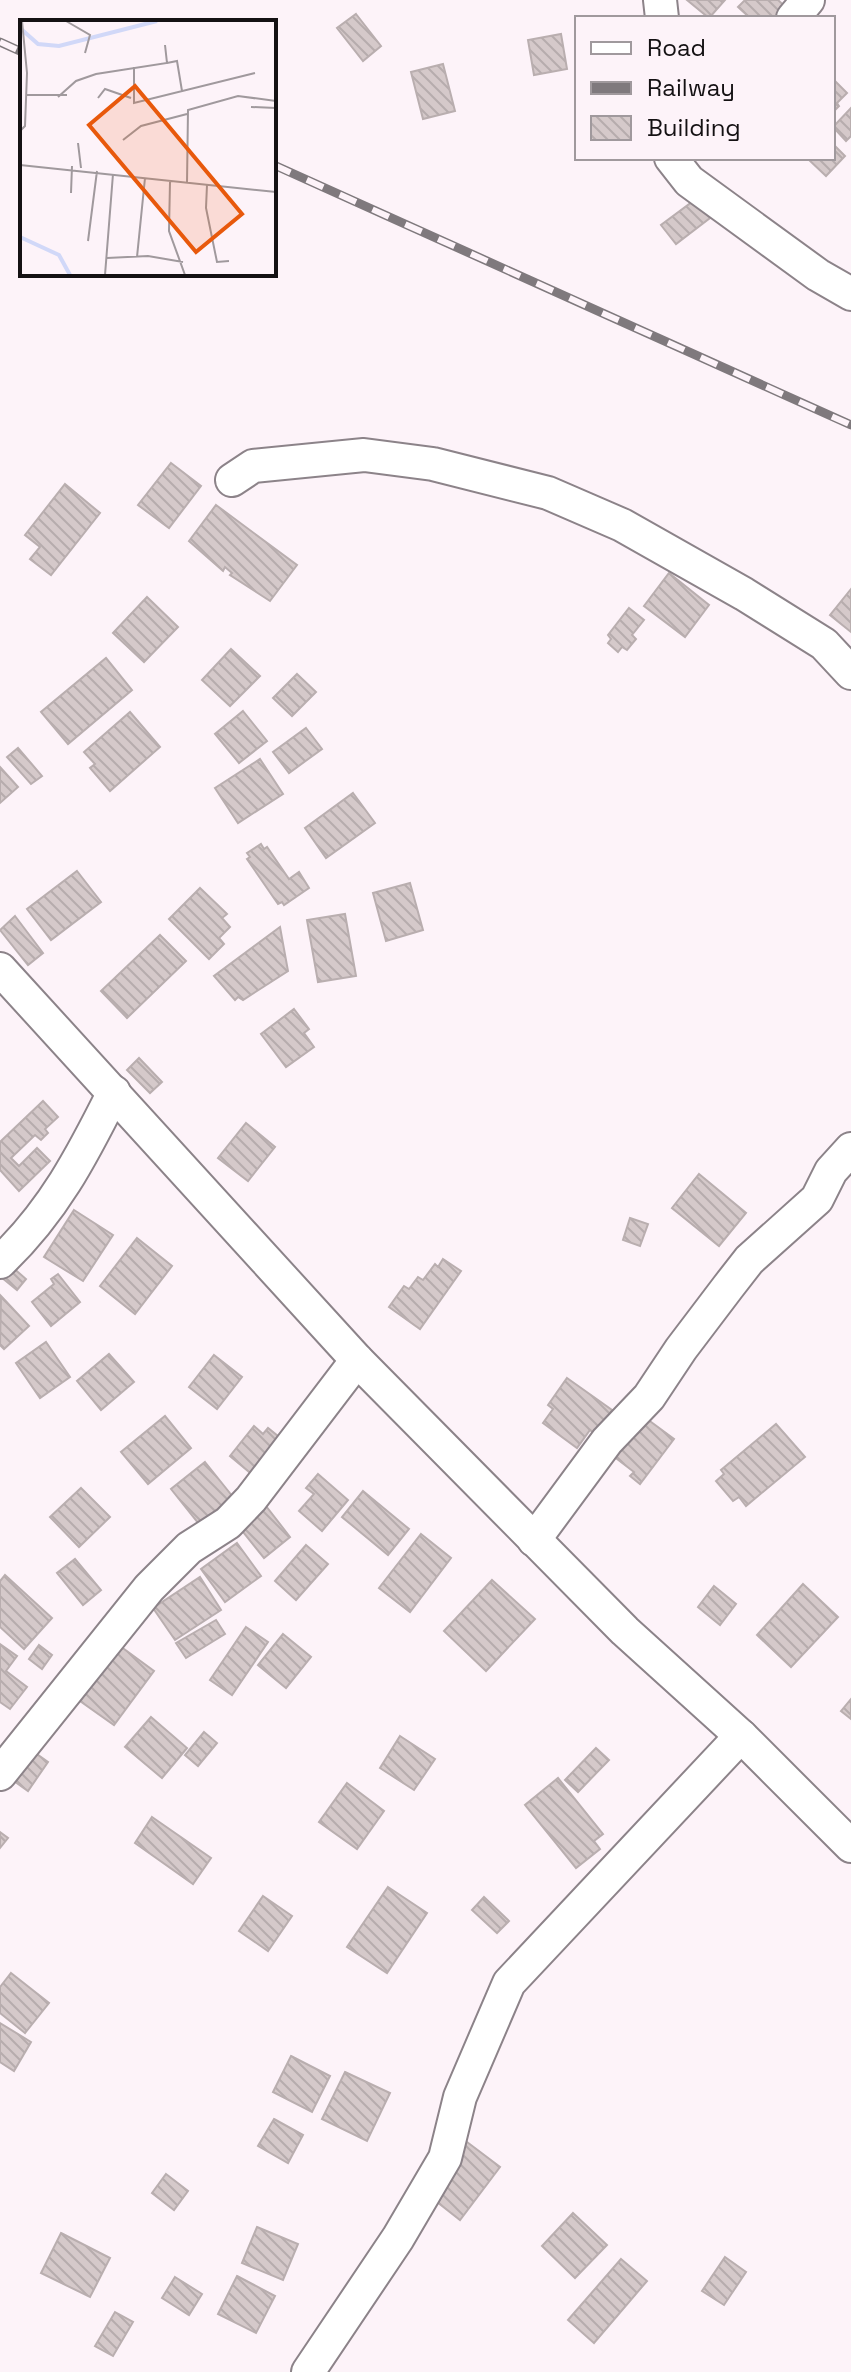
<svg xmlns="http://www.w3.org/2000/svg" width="851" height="2372" viewBox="0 0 851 2372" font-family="'Space Grotesk',sans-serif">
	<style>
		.building { fill: url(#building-back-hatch); stroke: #b9aeaf; stroke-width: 2 }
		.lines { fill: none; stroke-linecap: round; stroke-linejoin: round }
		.minor-casing { stroke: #8c8389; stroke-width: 36 }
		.minor { stroke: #fff; stroke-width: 32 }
		.rail-casing { stroke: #7f797d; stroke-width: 9 }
		.rail { stroke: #fdf3f9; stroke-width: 6; stroke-dasharray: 18; stroke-linecap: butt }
		.inset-river { fill: none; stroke: #d1d8f8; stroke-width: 4 }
		.inset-road { fill: none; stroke: #a0999d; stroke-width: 2 }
		.view { fill: #e8590c; fill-opacity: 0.15; stroke: #e8590c; stroke-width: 4 }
		.inset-edge { fill: none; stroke: #141113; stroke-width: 4 }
	</style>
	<defs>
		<pattern id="building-back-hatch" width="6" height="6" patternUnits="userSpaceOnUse" patternTransform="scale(2)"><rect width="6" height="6" fill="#d5c9ca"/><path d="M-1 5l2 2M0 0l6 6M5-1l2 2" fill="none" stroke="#b6acad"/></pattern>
	</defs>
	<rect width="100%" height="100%" fill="#fdf3f9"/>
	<g class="building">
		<path d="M687,0H725L709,18Z"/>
		<path d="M745,0H778L790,11L784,18H750L738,7Z"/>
		<path d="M356,14L381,46L363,61L337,28Z"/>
		<path d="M561,34L567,69L534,75L528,40Z"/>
		<path d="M443,64L455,111L423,119L411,72Z"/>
		<path d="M833,79L847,93L837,103L839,106L833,112Z"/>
		<path d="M851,108V136L846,141L833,127Z"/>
		<path d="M833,144L845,156L826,176L807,158H833Z"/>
		<path d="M696,199L710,218L676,244L661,225Z"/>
		<path d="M171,463L201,486L169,528L138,505Z"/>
		<path d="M65,484L100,513L51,575L30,559L40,547L25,535Z"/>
		<path d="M216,505L297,565L270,601L230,575L232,573L225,567L223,571L189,541Z"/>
		<path d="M669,573L709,605L685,637L644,606Z"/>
		<path d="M851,589V632L830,615Z"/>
		<path d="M147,597L178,627L144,662L113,633Z"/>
		<path d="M629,608L644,620L632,635L636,639L627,650L622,647L618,652L608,643L611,639L608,635Z"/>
		<path d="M231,649L260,676L230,706L202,680Z"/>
		<path d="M106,658L132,690L68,744L41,712Z"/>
		<path d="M297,674L316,692L292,716L273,698Z"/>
		<path d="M243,711L267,741L239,763L215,734Z"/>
		<path d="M130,712L160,747L110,791L90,768L95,764L84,752Z"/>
		<path d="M306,728L322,749L289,773L273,752Z"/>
		<path d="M18,748L42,776L31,784L7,757Z"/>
		<path d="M260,759L283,794L238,823L215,788Z"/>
		<path d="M0,767L18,787L0,803Z"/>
		<path d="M353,793L375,823L326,858L305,828Z"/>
		<path d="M261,844L264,849L267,847L289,879L299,872L309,888L284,905L282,902L278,904L247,859L250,857L247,853Z"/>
		<path d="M77,871L101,902L51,940L27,909Z"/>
		<path d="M410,883L423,930L386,941L373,893Z"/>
		<path d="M200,888L227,914L222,918L230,927L219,938L224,944L209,959L169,919Z"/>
		<path d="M345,914L356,976L318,982L307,920Z"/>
		<path d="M15,916L43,953L28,965L0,930Z"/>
		<path d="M280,927L288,971L243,1000L238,997L235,1000L214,976Z"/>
		<path d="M160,935L186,961L127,1018L101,991Z"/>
		<path d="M294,1009L309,1029L304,1033L314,1047L286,1067L261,1034Z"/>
		<path d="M139,1058L162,1082L150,1093L127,1070Z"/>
		<path d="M43,1101L58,1117L45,1129L48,1133L41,1140L35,1135L11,1158L19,1166L37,1148L50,1161L19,1191L0,1170V1142Z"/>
		<path d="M246,1123L275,1147L248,1181L218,1158Z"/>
		<path d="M699,1174L746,1213L719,1246L672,1208Z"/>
		<path d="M74,1210L113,1235L83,1281L44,1257Z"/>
		<path d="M630,1218L648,1224L640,1246L623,1240Z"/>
		<path d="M137,1238L172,1266L135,1314L100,1286Z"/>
		<path d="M443,1259L461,1271L420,1329L389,1307L404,1286L409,1289L418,1277L423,1280L435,1264L438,1267Z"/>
		<path d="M11,1266L26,1279L17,1290L1,1277Z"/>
		<path d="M58,1274L80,1302L51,1326L32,1302L54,1284L51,1279Z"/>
		<path d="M1,1296L29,1326L4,1349L0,1345Z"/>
		<path d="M46,1342L70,1377L40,1398L16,1363Z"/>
		<path d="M109,1354L134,1382L101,1410L77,1381Z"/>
		<path d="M214,1355L242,1377L217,1409L189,1387Z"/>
		<path d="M567,1378L612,1410L595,1434L590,1430L577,1448L543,1423L553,1409L548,1405Z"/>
		<path d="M165,1416L191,1448L148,1484L121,1452Z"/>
		<path d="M643,1416L674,1439L640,1484L630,1476L634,1472L612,1455Z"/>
		<path d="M776,1424L805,1457L746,1506L739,1497L733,1501L716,1481L724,1474L721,1470Z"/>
		<path d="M254,1426L263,1434L268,1428L284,1441L254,1476L230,1456Z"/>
		<path d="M205,1462L233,1497L199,1524L171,1489Z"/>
		<path d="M318,1474L348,1500L322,1531L299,1511L314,1494L306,1488Z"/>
		<path d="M81,1488L110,1517L79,1547L50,1517Z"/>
		<path d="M363,1491L409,1529L388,1555L342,1517Z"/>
		<path d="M266,1506L290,1537L264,1558L239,1527Z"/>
		<path d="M421,1534L451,1558L410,1612L379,1588Z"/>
		<path d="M237,1543L261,1576L225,1602L201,1569Z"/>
		<path d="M306,1545L328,1564L296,1600L275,1581Z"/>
		<path d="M75,1559L101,1590L83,1605L57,1573Z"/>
		<path d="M5,1575L52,1618L24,1649L0,1627V1581Z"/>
		<path d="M200,1577L221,1610L175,1640L153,1608Z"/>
		<path d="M492,1580L535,1619L486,1671L444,1631Z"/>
		<path d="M803,1584L838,1617L791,1667L757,1635Z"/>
		<path d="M714,1586L736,1604L720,1625L698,1607Z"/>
		<path d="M216,1620L225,1634L186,1658L176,1643Z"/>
		<path d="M246,1627L268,1642L232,1695L210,1680Z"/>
		<path d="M283,1634L311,1657L286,1688L258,1665Z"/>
		<path d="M0,1644L17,1656L6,1671L27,1687L10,1709L0,1702Z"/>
		<path d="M39,1645L52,1655L42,1669L29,1659Z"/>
		<path d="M120,1646L154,1671L114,1725L80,1701Z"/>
		<path d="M851,1699V1719L841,1711Z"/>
		<path d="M151,1717L187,1748L162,1778L125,1747Z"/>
		<path d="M204,1732L217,1743L198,1766L185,1755Z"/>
		<path d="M400,1736L435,1759L414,1790L380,1768Z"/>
		<path d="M27,1747L48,1762L28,1791L7,1776Z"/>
		<path d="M596,1748L609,1760L578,1792L565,1780Z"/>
		<path d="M558,1778L603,1834L594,1841L600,1849L576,1868L525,1805Z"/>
		<path d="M347,1783L384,1811L357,1849L319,1822Z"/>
		<path d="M152,1817L211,1858L193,1884L135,1843Z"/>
		<path d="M0,1832L8,1838L0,1848Z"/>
		<path d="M388,1887L427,1913L387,1973L347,1947Z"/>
		<path d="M263,1896L292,1916L268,1951L239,1931Z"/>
		<path d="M484,1897L509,1921L497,1933L472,1910Z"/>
		<path d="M11,1973L49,2003L25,2033L0,2013V1987Z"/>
		<path d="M0,2023L31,2042L14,2071L0,2062Z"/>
		<path d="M291,2056L330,2076L312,2112L273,2092Z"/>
		<path d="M345,2072L390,2093L367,2141L322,2119Z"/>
		<path d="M274,2119L303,2135L288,2163L258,2146Z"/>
		<path d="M467,2142L500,2167L460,2220L427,2194Z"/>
		<path d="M166,2174L188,2191L174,2210L152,2193Z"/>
		<path d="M573,2213L607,2245L575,2278L542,2246Z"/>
		<path d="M257,2227L298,2244L283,2280L242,2263Z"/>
		<path d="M61,2233L110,2258L90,2297L41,2273Z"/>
		<path d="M725,2257L746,2272L724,2305L702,2291Z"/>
		<path d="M621,2259L647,2281L594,2343L568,2320Z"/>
		<path d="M237,2276L275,2296L256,2333L218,2314Z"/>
		<path d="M175,2277L202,2294L189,2315L162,2298Z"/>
		<path d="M115,2312L133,2322L113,2356L95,2346Z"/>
	</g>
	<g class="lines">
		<g class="minor-casing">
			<g id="minor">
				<path d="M660,0L662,18"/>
				<path d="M793,18L808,0"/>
				<path d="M671,158L689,181L818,275L851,294"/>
				<path d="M232,480L253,466L364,455L433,464L548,493L622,525L744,594L824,644L851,673"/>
				<path d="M0,969L357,1360L625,1631L741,1736L851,1846"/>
				<path d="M0,1262C53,1212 82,1156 114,1092"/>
				<path d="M534,1540L607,1441L649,1397L681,1349L728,1287L749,1260L817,1199L831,1171L851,1149"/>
				<path d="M0,1774L149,1588L189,1548L228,1523L251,1499L357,1360"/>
				<path d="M308,2372L398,2238L445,2158L460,2097L509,1983L741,1736"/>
			</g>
		</g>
		<use href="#minor" class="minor"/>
		<g class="rail-casing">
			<g id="rail">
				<path d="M0,42L22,52"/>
				<path d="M274,165L851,425"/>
			</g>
		</g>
		<use href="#rail" class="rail"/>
	</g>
	<g transform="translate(20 20)">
		<rect width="256" height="256" fill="#fdf3f9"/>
		<path class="inset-river" d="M0,8L18,24L39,26L137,1M0,217L39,235L50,255"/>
		<path class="inset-road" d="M46,1L70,15L65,33M147,43L157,41L162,71M114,47V83L235,53M6,75H47M38,77L56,61L76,54L147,43L145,25M78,78L85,69L111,78M231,87L256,88M0,111L5,106L7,53L2,1M103,120L121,106L167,94M58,123L61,148M0,145L256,172M150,162L149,211L165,255M167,163L168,90L218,76L256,81M187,165L186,188L197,242L209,241M51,173L52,146M68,221L77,151M117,237L125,158M87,238L128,236L163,242M85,255L93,154"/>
		<path class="view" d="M115,66L222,194L176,232L69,105Z"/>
		<rect width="256" height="256" class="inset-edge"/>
	</g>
	<rect x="575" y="16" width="260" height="144" fill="#fdf3f9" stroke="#a0999d" stroke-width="2"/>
	<rect x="591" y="42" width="40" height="12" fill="#ffffff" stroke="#a0999d" stroke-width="2"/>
	<text x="647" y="56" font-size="24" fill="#141113">Road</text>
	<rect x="591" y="82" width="40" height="12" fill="#7f797d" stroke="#a0999d" stroke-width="2"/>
	<text x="647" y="96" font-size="24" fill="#141113">Railway</text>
	<rect x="591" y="116" width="40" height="24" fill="url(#building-back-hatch)" stroke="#a0999d" stroke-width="2"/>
	<text x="647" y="136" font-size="24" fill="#141113">Building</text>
</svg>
